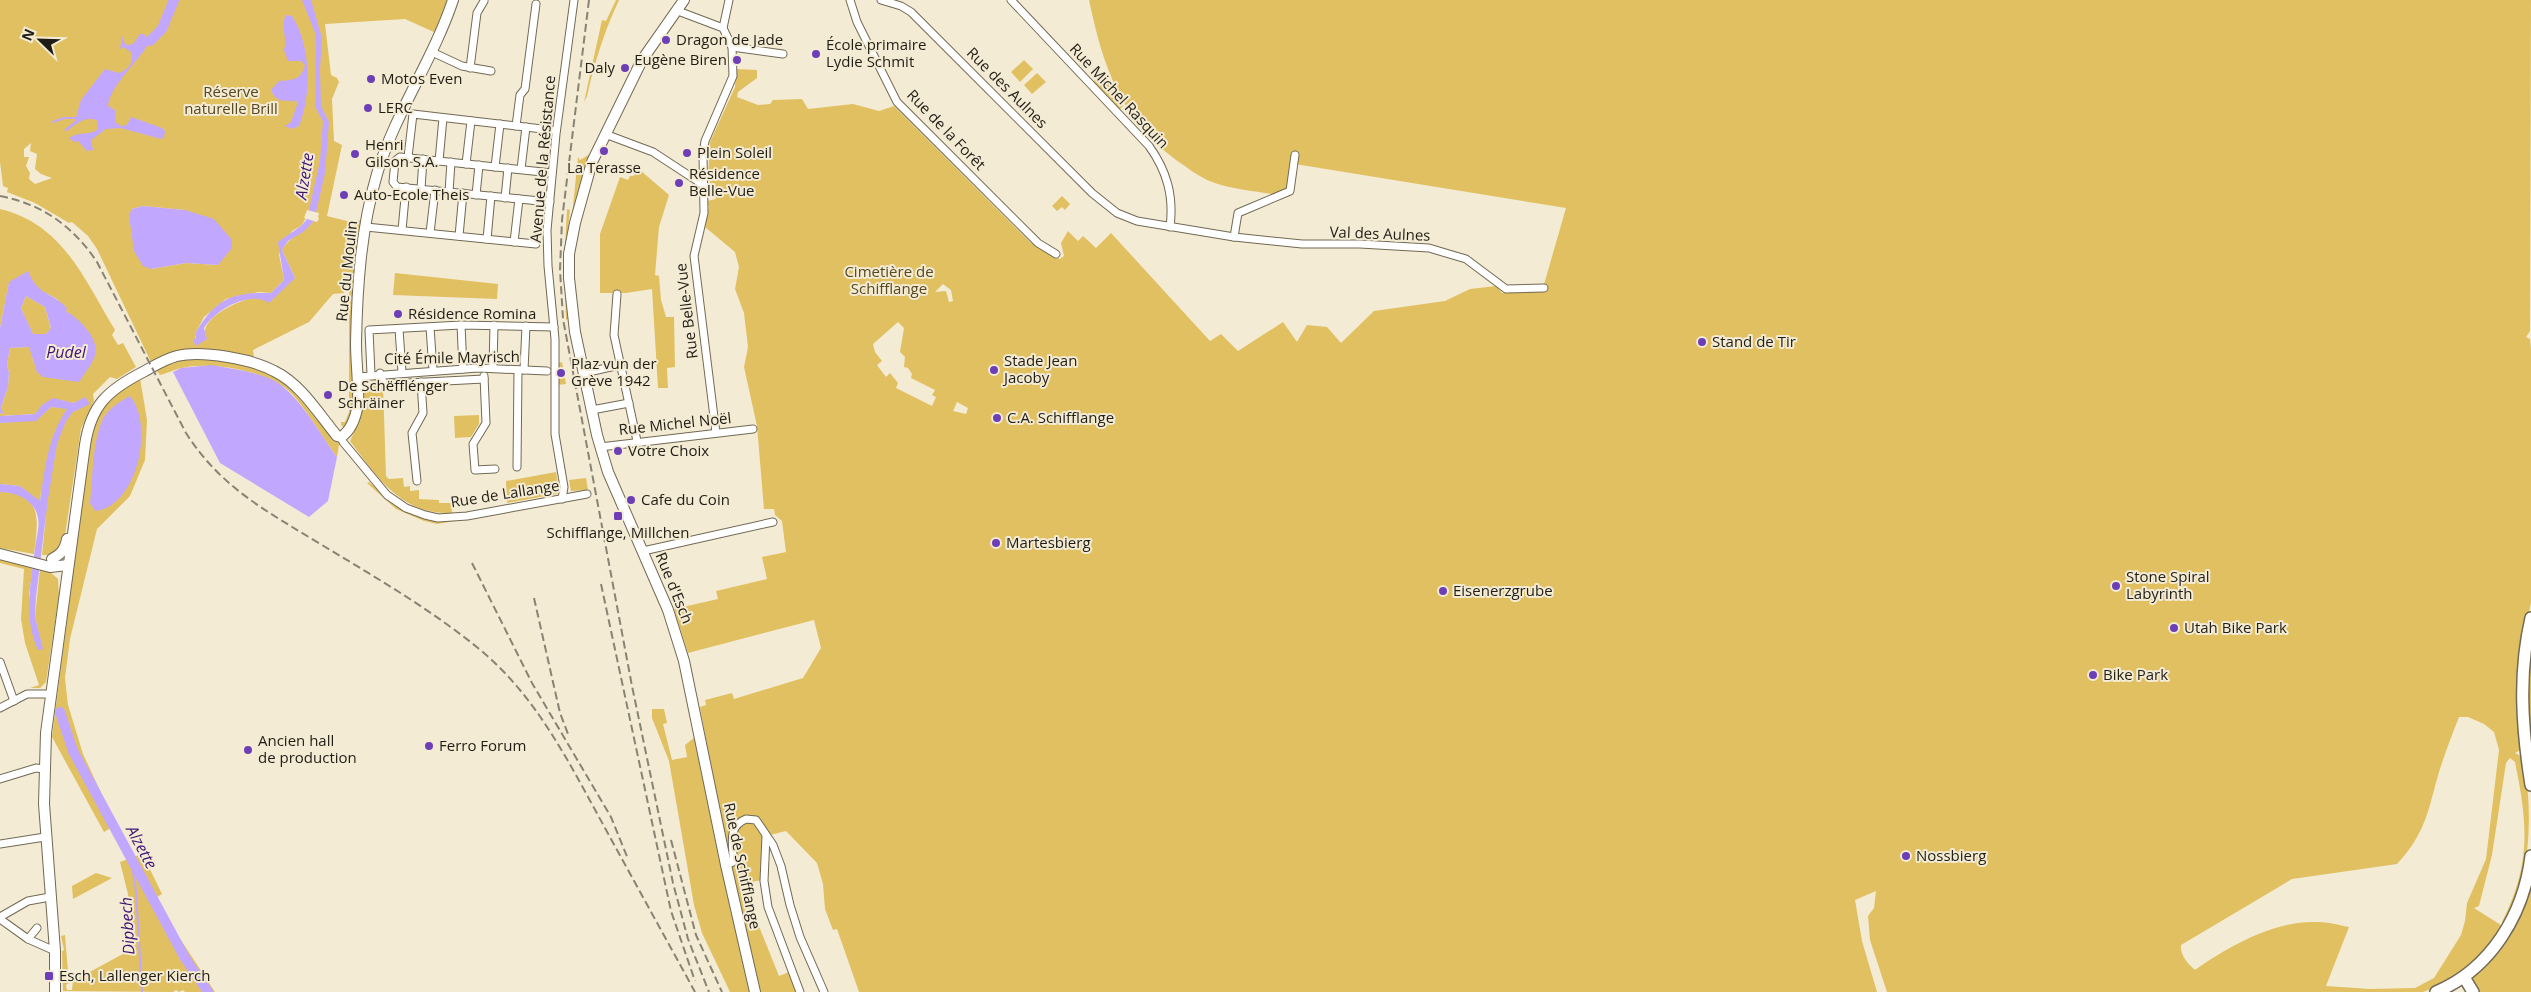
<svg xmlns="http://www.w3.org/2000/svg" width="2531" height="992" viewBox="0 0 2531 992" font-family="'Open Sans',sans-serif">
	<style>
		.green { fill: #e1c062; fill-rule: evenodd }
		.water { fill: #c1a8fe; fill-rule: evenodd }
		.pier { fill: #f4ebd4 }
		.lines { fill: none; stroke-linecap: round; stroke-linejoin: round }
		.stream { stroke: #c1a8fe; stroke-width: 2 }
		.river { stroke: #c1a8fe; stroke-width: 10 }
		.street-casing { stroke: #716954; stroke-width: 9 }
		.secondary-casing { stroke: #716954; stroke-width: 12 }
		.primary-casing { stroke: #716954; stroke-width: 14 }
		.street { stroke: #fff; stroke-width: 7 }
		.secondary { stroke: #fff; stroke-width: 10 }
		.primary { stroke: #fff; stroke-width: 11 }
		.rail { stroke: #898373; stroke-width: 2; stroke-dasharray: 8 4; stroke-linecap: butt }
		.poi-dot { fill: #6d3fb7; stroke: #f4ebd4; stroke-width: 2 }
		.labels { text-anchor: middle; stroke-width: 4; stroke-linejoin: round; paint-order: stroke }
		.poi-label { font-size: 15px; fill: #201d15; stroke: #f4ebd4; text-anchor: start }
		.street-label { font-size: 15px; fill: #201d15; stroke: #f4ebd4 }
		.park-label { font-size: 15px; fill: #56481f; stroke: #f4ebd4 }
		.water-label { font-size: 16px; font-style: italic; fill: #3f1375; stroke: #f4ebd4 }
	</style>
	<rect width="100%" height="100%" fill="#f4ebd4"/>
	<g class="green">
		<path d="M0,0H448L436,33L405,19L325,24L331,75L337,78L339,82L332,99L334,141L342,145L327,216L351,222L362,220L355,392L352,415L345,428L341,425V422H345L349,412V285H345L344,293L333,294L309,322L253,350L254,358C291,370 307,390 331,420H333L334,426L298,383L228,355L151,362L97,249L88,236L72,222L69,223L35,203L7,192L8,188L3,186L0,162ZM31,143L30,151L37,154L35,169L41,174L52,178L35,184L29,179L30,173L26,166L29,157H24V149ZM143,206L185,210L218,265L186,263L151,269L132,209ZM308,215L319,218L318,221H314C304,231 289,237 282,250L295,278C285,284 275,293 265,298C261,299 257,298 253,298C239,300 203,317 205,333L196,345L195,334L204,317L226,299L259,292L271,293L284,280L279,254L292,231L301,226Z"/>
		<path d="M616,0H619C604,32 595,61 587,96L584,102L602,20L606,21Z"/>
		<path d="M1089,0H2531L2530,331L2526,337L2530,339L2531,349V603L2528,616L2522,749L2515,753L2523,757C2531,798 2531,842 2522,883C2518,896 2511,909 2506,922H2502C2531,864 2528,825 2515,762L2510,758L2506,763L2492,855L2479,906L2474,908L2504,927L2484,953L2464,971L2463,969C2450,980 2440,986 2423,992H1887L1870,940L1868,916L1874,908L1876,891L1855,900L1862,941L1877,992H859L837,929L833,930L825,909L823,884L817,863L786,831L770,835L764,830L762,880L746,883L752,909L779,976L789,972L796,992H730L702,933L694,905L669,761L652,718V709H664L667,723L663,724L672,760L687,757L685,745L695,737L712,772L700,707L706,705L705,700L732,693L734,699L803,678L821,648L814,620L688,653L674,609L718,599L716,591L767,579L762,557L786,552L782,521L775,515L774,509H764L757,426L744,367L748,347L744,313L735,289L739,267L735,252L705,227L709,206L706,205L707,201L716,199L708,177L710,142L735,87L736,69L757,70V78L738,92L737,97L758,105L770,104L773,100L802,99L808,109L853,104L879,111L894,106L1031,243L1060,259L1064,256L1061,243L1068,231L1078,241L1083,236L1096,248L1111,233L1210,341L1221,334L1238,351L1283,322L1297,342L1307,325L1327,327L1341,343L1374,311L1445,301L1470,289L1496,286L1502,293L1543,288L1566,208L1295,164L1291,186L1277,197L1272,194C1252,191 1232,189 1212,182C1199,177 1188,168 1176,160C1120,118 1103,66 1089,0ZM943,284L951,290L953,301L949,302L946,291L935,292ZM898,322L904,328L900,352L905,357L904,367L908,368L912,374L911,378L935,390L932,395L936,397L932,406L896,388L898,383L890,373L886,377L877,365L882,361L875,352L873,344ZM957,402L968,408L966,414L953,411ZM2459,717H2468L2484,724L2494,732L2499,750L2486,859L2467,903L2465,921L2461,935L2434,978L2415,988L2370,989L2326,986L2349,927C2339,925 2328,922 2318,922C2275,920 2229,946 2195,970C2188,964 2180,955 2181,945L2292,879L2397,864C2426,833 2428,810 2439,772C2445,753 2452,735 2459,717Z"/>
		<path d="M1024,60L1033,69L1020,82L1011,72Z"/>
		<path d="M1104,71L1123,106L1119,110L1093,82Z"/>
		<path d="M1037,73L1046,82L1032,94L1024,85Z"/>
		<path d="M590,154L572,216L578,157L580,160Z"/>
		<path d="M640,170L669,195L659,227L655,275L659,276L661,300L666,317H674L675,367L667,368L668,388H658L652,289L626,293H600V234L620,177L628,180L630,176H633Z"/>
		<path d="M1062,196L1070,204L1065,210L1062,207L1057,211L1052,206Z"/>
		<path d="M0,209C63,224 84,279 115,330L112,335L118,345L123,343L136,367L117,379L110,377L93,394L94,401L81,429L64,542L53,555H42L46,515L41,491L40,502L20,486L0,484V423C20,421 35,421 51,407L66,408L73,412L88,404L85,398L74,403C59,399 45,401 35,414L0,416V413L3,414L1,408L8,387L9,373L7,364L10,348L29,347L32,352L33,361L96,351C90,330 82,324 66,311C62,308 61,302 57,299C45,292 41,292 32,281L9,283L0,328Z"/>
		<path d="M567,209L570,210L568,231L569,318L566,320L564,265Z"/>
		<path d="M395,273L498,284L497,299L393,295Z"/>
		<path d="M26,296L45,307L51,329L46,334L33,335L21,308Z"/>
		<path d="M192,358C226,360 269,364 294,389C310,406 324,426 339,444L337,457C322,437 309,413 292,394C270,371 212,361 182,368C175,369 168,373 160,375L155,369L180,359Z"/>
		<path d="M562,362L566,384L557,385L558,363Z"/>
		<path d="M140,378L147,420L145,460L130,496L97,529L70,639L65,678L68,705L83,754L116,825L104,832L52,737L91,432C101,404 116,394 140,378Z"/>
		<path d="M376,378L383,386L386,476L389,479L403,478L404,487L410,486V491L419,490V499L439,500V503H451L452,513C401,515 377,477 350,441L359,421L364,392Z"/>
		<path d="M479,415V424L471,437L455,438L454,416Z"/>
		<path d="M556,472L559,491L557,494L507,503L506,481Z"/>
		<path d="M586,478L588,490L571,491L569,480Z"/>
		<path d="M369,482L398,507L424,519L438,521L467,519L575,501L437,524L424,521L396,509L367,483Z"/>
		<path d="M0,492C44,492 38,522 34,554L0,548Z"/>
		<path d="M0,559L33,566L29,595L42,648L35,617L40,568L49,571L58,579L59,596L46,682L40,688H30L39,685L25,643L21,619L24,569L0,563Z"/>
		<path d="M2531,637V761L2526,689Z"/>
		<path d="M139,855L144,857L162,894L154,899L215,992H185L183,990L179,992L176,990L173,992L63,991L62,951L64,950L61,936L65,935L69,983L66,985L67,990H72L73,981L134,948L128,894L120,862Z"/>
		<path d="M96,873L112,878L73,899L72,886Z"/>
		<path d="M2531,884V992H2479L2473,986V978L2503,943Z"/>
	</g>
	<g class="water">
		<path d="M302,0H311L322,38L320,70L321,106L329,122L325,173L314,221L303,232L288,241L282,250L295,278L269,303C250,290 215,310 204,328L207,339L196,346L193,340L196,338L195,334C215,299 232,292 271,293L284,280L278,242L301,226L307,219L320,161L323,121L315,107L316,35Z"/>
		<path d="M286,15L292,16C311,45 312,95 299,126L292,129L285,126L291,122L298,102C286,99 277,105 271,90L279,81C293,80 301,80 305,65L301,61H288L284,50C288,39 280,25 286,15Z"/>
		<path d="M140,34H144L150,41C141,59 110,85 108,106L115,110L116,123L121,126L127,125L131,117L162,128L165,131L164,137L161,139L121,128L106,129L91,140L93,150L87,151L78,141L74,142L69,138C78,131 88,136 97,130L98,121C86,115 76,124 67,131L64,130L75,121L81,100L105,69L119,73C129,69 134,63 131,52L123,47L120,49L122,36L125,44L128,45L133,44Z"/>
		<path d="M143,206L185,210L214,219L232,240V248L218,265L186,263L151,269L143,266L134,251L129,215L132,209Z"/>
		<path d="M28,271C38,296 51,291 67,308L66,311C78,318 96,335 96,351C95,361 85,373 79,382L43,377L37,372L29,347L10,348L7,364L9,373L8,387L1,408L4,414L0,413V328L9,282ZM26,296L45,307L51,328L46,334H33L21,308Z"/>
		<path d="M212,365C232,369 254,371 273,380C298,393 320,434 337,457L328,501L309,517L220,463L173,372L181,368Z"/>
		<path d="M130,396C155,425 137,507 95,511L90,503C93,477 92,445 102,421C107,409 119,402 130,396Z"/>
		<path d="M85,397L90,404L73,412L66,421L57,444L48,499L36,597L35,617L43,649L38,650C23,617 31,583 35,548C36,539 40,527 38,518C35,500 16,492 0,492V484L20,486L40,501C45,468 48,437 67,409L51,407L36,421L0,423V416L35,414L42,405L53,398L74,403Z"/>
	</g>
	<path class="pier" d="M307,210L319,213L317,222L304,218Z"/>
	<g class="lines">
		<g class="stream">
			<path d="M53,122L64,118H76"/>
			<path d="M131,859L136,891L142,992"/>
		</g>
		<g class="river">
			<path d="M150,41L162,29L174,0"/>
			<path d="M60,712L73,751L185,958L208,992"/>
		</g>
		<g class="street-casing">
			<g id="street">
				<path d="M850,0L857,22L897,102L1038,243L1056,254"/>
				<path d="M881,0L901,6L911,12L1092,193L1117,213L1137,221L1234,237L1302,244H1360L1429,248L1466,259L1506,289L1544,288"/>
				<path d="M1011,0L1149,146C1167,171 1174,196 1170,227"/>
				<path d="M678,11L723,28L732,47L733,76L705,141L703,154L704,213L694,256L716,433"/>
				<path d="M723,28L729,0"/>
				<path d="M732,47L783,54"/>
				<path d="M432,52L462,66L491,71"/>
				<path d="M470,68L477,13L484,1"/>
				<path d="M516,126L520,95L525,89L536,4"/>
				<path d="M605,134L653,152L705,186"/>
				<path d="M408,157L413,114L551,130"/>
				<path d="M439,161L443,118"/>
				<path d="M466,164L471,121"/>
				<path d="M495,167L500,124"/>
				<path d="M521,169L526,127"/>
				<path d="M421,189L423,159"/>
				<path d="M449,192L451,162"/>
				<path d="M476,195L479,165"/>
				<path d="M505,198L508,168"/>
				<path d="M550,202L397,187L393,182L395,161L400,157L552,173"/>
				<path d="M366,227L536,244"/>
				<path d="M402,230L406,187"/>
				<path d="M430,233L435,190"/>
				<path d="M459,236L463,193"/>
				<path d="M1234,237L1238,213L1290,191L1295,155"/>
				<path d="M487,239L491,196"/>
				<path d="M514,242L519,199"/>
				<path d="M617,294L614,335L637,441"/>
				<path d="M461,325L463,369"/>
				<path d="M430,327L433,370"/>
				<path d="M399,329L402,372"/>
				<path d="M493,368L494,325"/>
				<path d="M524,370L526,326"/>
				<path d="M380,373L383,382L388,384L484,379"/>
				<path d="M584,373L620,365"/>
				<path d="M371,374L369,330L461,325L554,327"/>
				<path d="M484,376L486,423L473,444L475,470L495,469"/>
				<path d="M358,377L478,368L547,371"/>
				<path d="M592,410L629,403"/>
				<path d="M341,437L343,442L387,495L406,508L425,515L438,518L467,516L587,494"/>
				<path d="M600,447L753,429"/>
				<path d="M517,467L518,370"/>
				<path d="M417,481L412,433L423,413L421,382"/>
				<path d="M562,499L564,487L555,434V339L548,266L547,230L556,134L574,0"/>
				<path d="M643,551L773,522"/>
				<path d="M0,662L14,701"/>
				<path d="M0,708L27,694H51"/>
				<path d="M0,779L36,768L44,769"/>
				<path d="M766,836L764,881L768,907L800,992"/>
				<path d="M0,844L45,837"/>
				<path d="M726,865L733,862C734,846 726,827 746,819L756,820L773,845L781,866L790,905L800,937L824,992"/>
				<path d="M0,917L28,901L50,897"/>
				<path d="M0,919L28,939L55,951"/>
				<path d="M28,939L37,928"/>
			</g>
		</g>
		<g class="secondary-casing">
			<g id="secondary">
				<path d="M684,0L642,60L592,162L575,223L569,254V278L575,332L597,435L608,472L668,610L684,661L726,865L755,992"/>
				<path d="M0,554L50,567L68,565"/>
				<path d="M52,559C61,554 65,550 67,539"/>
				<path d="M55,992V951L44,804L46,733L85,445C91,405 108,390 143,372C154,366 165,359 177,356C202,350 252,359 274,371C301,384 318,413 337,436L341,437C352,430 356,416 358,404C359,383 356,363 356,343C357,287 361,228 377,174C395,113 433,60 453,0"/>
			</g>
		</g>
		<g class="primary-casing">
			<g id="primary">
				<path d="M2531,618C2518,674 2522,728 2531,785"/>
				<path d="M2464,977L2473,992"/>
				<path d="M2436,992C2491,969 2524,914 2531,856"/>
			</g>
		</g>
		<use href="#street" class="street"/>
		<use href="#secondary" class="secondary"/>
		<use href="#primary" class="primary"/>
		<g class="rail">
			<path d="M589,0L562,220L560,270L563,319L632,686L673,883L688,939L709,992"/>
			<path d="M0,196C42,204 73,226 97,262L186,433C221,488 268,512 322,545C375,577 430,609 478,648C537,696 569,763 605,828C635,883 665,937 695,992"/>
			<path d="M472,563L532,683L611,817L628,859"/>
			<path d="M601,584L671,911L695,981"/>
			<path d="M534,598L560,713L568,734"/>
			<path d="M671,840L696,935L722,992"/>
		</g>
	</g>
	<g class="poi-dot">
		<circle cx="666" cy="40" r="5"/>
		<circle cx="816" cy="54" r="5"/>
		<circle cx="737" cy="60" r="5"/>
		<circle cx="625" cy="68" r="5"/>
		<circle cx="371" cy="79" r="5"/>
		<circle cx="368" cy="108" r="5"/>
		<circle cx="604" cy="151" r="5"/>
		<circle cx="687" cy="153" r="5"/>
		<circle cx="355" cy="154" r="5"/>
		<circle cx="679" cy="183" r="5"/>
		<circle cx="344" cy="195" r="5"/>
		<circle cx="398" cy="314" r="5"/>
		<circle cx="1702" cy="342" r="5"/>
		<circle cx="994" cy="370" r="5"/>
		<circle cx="561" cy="373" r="5"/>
		<circle cx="328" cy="395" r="5"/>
		<circle cx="997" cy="418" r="5"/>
		<circle cx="618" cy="451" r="5"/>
		<circle cx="631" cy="500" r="5"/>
		<rect x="613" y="511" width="10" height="10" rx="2.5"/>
		<circle cx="996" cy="543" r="5"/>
		<circle cx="2116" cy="586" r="5"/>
		<circle cx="1443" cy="591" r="5"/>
		<circle cx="2174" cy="628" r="5"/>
		<circle cx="2093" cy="675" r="5"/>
		<circle cx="429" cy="746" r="5"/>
		<circle cx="248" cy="750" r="5"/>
		<circle cx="1906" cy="856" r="5"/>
		<rect x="44" y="971" width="10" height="10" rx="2.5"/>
	</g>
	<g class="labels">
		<g class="poi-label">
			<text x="676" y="45">Dragon de Jade</text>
			<text x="826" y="50">École primaire<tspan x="826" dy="17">Lydie Schmit</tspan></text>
			<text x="727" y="65" text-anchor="end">Eugène Biren</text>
			<text x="615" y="73" text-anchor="end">Daly</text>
			<text x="381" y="84">Motos Even</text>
			<text x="378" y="113">LERC</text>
			<text x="365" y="150">Henri<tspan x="365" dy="17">Gilson S.A.</tspan></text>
			<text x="697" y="158">Plein Soleil</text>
			<text x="604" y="173" text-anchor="middle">La Terasse</text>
			<text x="689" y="179">Résidence<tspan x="689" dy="17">Belle-Vue</tspan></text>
			<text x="354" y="200">Auto-Ecole Theis</text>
			<text x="408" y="319">Résidence Romina</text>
			<text x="1712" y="347">Stand de Tir</text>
			<text x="1004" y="366">Stade Jean<tspan x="1004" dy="17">Jacoby</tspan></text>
			<text x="571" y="369">Plaz vun der<tspan x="571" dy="17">Grève 1942</tspan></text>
			<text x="338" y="391">De Schëfflénger<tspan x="338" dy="17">Schräiner</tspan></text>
			<text x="1007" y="423">C.A. Schifflange</text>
			<text x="628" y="456">Votre Choix</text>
			<text x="641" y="505">Cafe du Coin</text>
			<text x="618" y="538" text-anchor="middle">Schifflange, Millchen</text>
			<text x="1006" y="548">Martesbierg</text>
			<text x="2126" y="582">Stone Spiral<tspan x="2126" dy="17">Labyrinth</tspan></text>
			<text x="1453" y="596">Eisenerzgrube</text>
			<text x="2184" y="633">Utah Bike Park</text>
			<text x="2103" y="680">Bike Park</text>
			<text x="258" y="746">Ancien hall<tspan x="258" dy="17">de production</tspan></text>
			<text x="439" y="751">Ferro Forum</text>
			<text x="1916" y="861">Nossbierg</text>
			<text x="59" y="981">Esch, Lallenger Kierch</text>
		</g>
		<g class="street-label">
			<text transform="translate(1007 88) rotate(45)" y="5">Rue des Aulnes</text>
			<text transform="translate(1119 96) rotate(47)" y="5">Rue Michel Rasquin</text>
			<text transform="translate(946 130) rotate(46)" y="5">Rue de la Forêt</text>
			<text transform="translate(543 159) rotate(-85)" y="5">Avenue de la Résistance</text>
			<text transform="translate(1380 234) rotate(2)" y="5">Val des Aulnes</text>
			<text transform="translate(347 271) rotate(-84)" y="5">Rue du Moulin</text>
			<text transform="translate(687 311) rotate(-97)" y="5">Rue Belle-Vue</text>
			<text transform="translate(452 358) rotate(-1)" y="5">Cité Émile Mayrisch</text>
			<text transform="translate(675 424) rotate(-6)" y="5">Rue Michel Noël</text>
			<text transform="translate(505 494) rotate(-9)" y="5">Rue de Lallange</text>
			<text transform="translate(674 588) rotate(68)" y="5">Rue d'Esch</text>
			<text transform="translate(742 866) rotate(78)" y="5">Rue de Schifflange</text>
		</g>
		<g class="park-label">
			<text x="231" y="97">Réserve<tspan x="231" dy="17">naturelle Brill</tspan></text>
			<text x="889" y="277">Cimetière de<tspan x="889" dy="17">Schifflange</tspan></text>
		</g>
		<g class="water-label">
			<text transform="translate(304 176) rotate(-81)" y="6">Alzette</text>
			<text x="66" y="358">Pudel</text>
			<text transform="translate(142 847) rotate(62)" y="6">Alzette</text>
			<text transform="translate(127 926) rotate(-93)" y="6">Dipbech</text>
		</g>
	</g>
	<g transform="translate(40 40) rotate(293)" stroke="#f4ebd4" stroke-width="4" paint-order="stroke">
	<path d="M0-4L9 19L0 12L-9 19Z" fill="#201d15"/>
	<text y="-8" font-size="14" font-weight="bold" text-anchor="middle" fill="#201d15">N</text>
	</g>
</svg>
